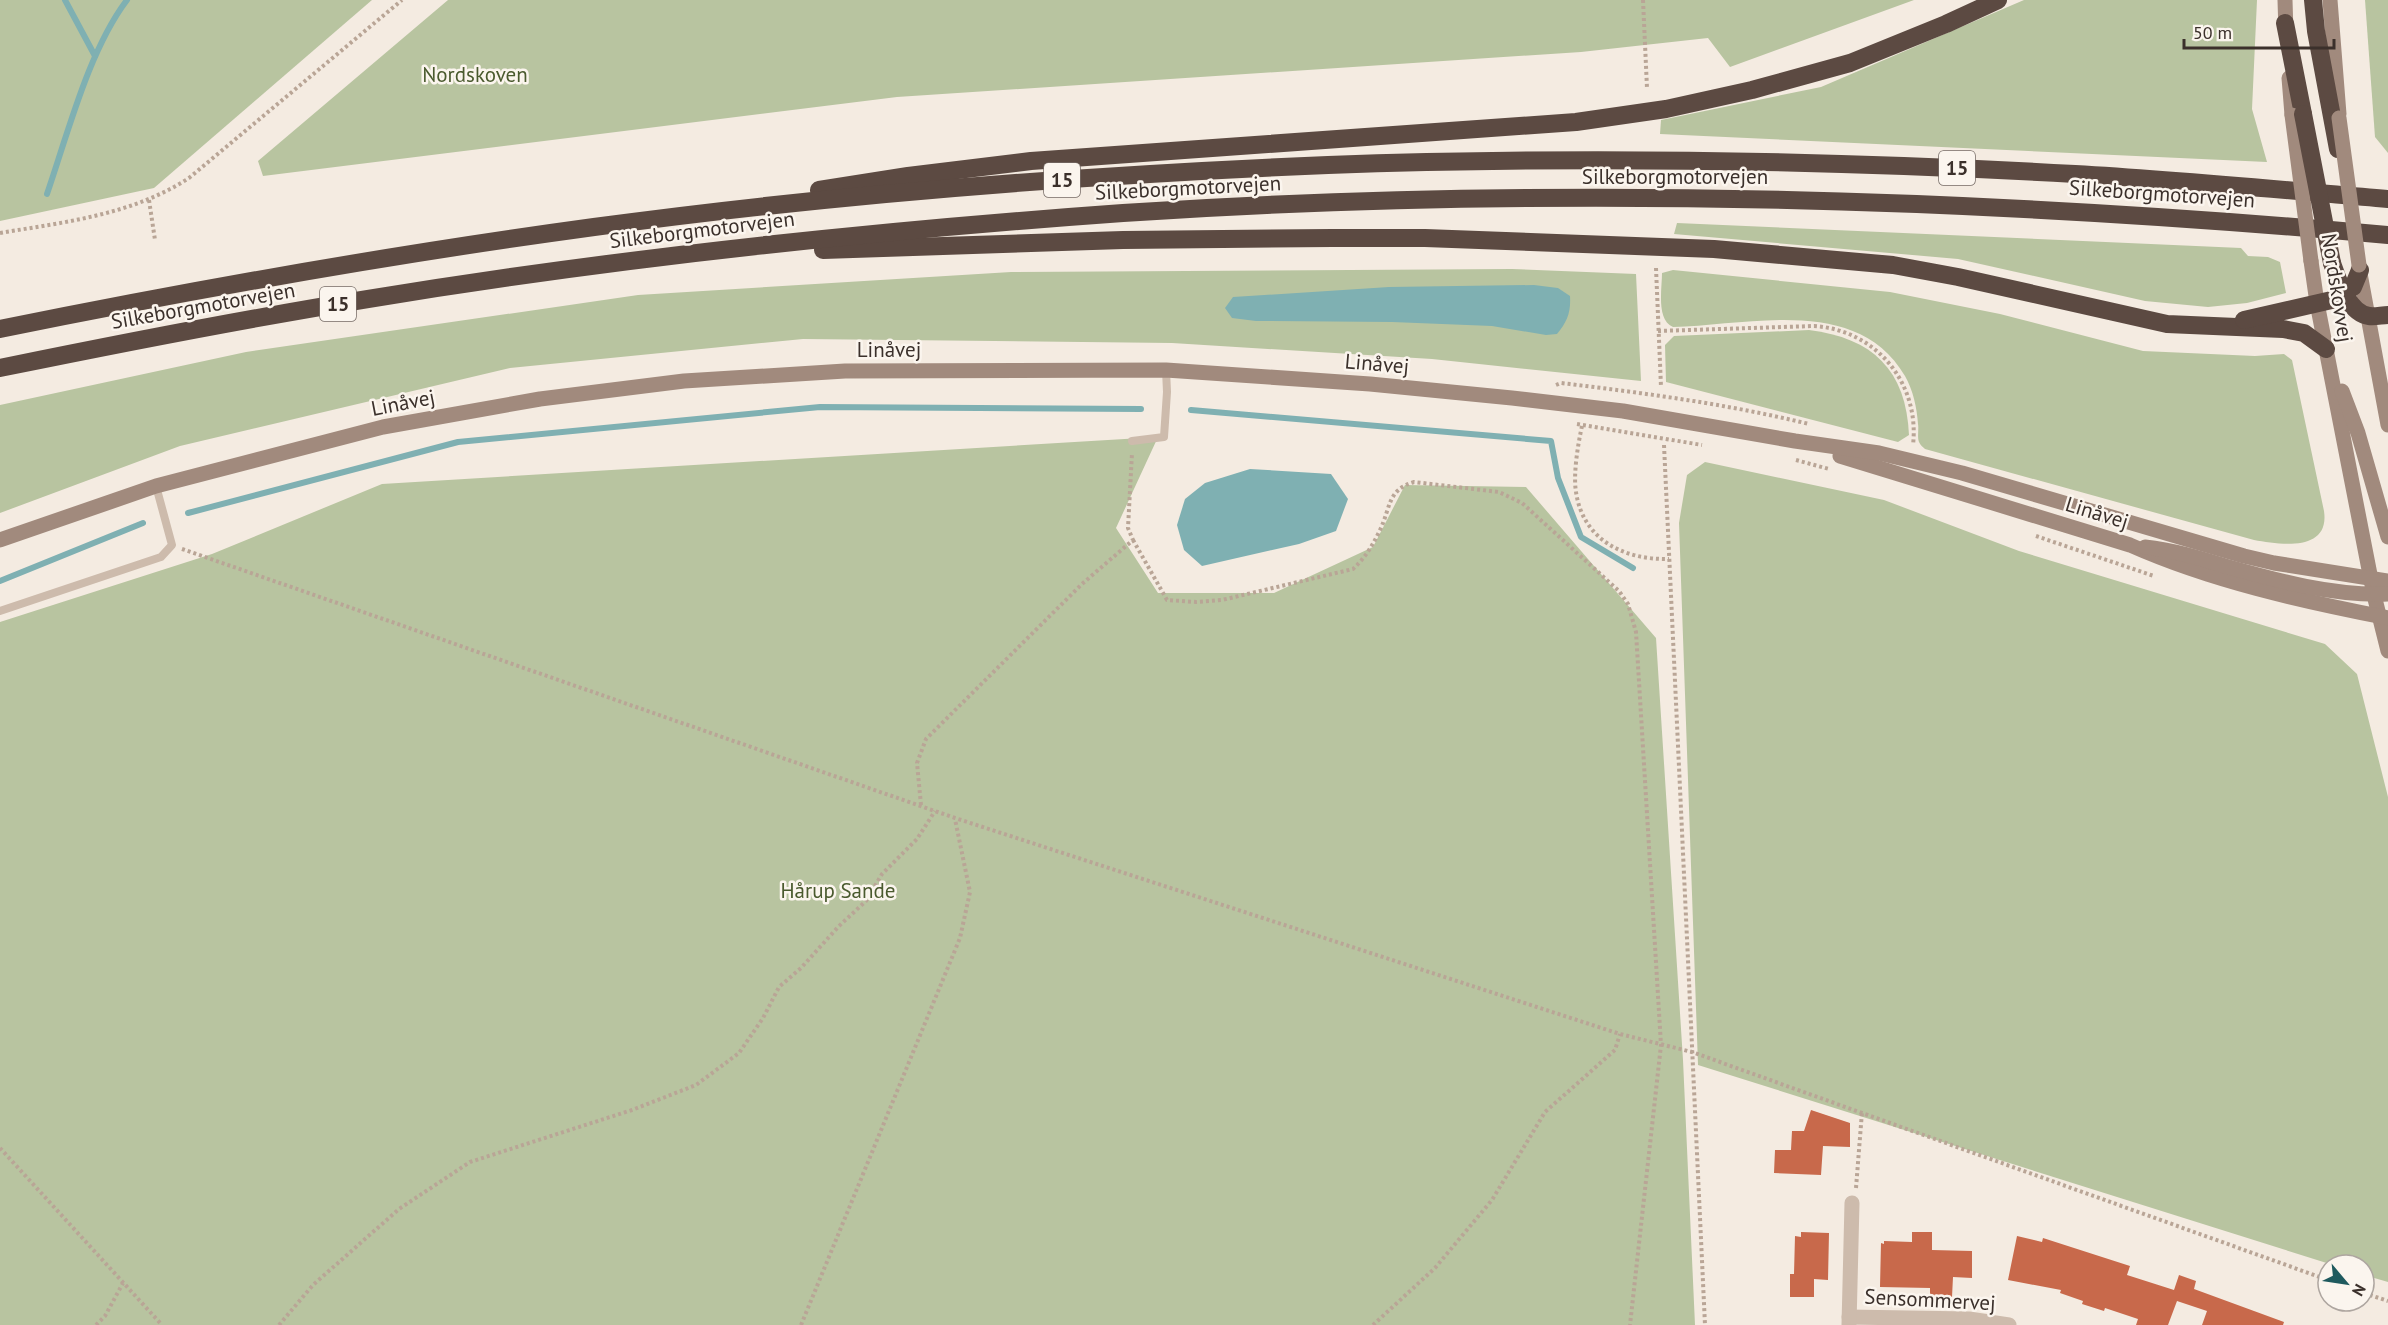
<svg xmlns="http://www.w3.org/2000/svg" width="2388" height="1325" viewBox="0 0 2388 1325" font-family="'PT Sans',sans-serif">
	<style>
		.green { fill: #b8c4a0 }
		.water { fill: #7fb0b2 }
		.lines { fill: none; stroke-linecap: round; stroke-linejoin: round }
		.stream { stroke: #7fb0b2; stroke-width: 6 }
		.building { fill: #c8694b }
		.path { stroke: #b9a596; stroke-width: 4; stroke-dasharray: 3 3; stroke-linecap: butt }
		.lane { stroke: #cdbbac; stroke-width: 8 }
		.street { stroke: #cdbbac; stroke-width: 15 }
		.secondary { stroke: #a18a7d; stroke-width: 15 }
		.highway { stroke: #5c4a42; stroke-width: 18 }
		.secondary-bridge { stroke: #a18a7d; stroke-width: 15 }
		.highway-bridge { stroke: #5c4a42; stroke-width: 18 }
		.labels { text-anchor: middle; stroke-width: 5; stroke-linejoin: round; paint-order: stroke }
		.shield { fill: #fbf5ee; stroke: #756b66; stroke-width: 1.5 }
		.shield-label { font-size: 20px; font-weight: bold; fill: #3b302b }
		.park-label { font-size: 21px; fill: #4a5a2e; stroke: #fbf5ee }
		.street-label { font-size: 21px; fill: #3b302b; stroke: #fbf5ee }
	</style>
	<rect width="100%" height="100%" fill="#f4ebe1"/>
	<g class="green">
		<path d="M0,0H372L154,188L0,221Z"/>
		<path d="M448,0H1914L1730,67L1708,38L1581,52L897,97L263,176L258,161Z"/>
		<path d="M2024,0H2257L2252,109L2267,162L1660,134L1661,120L1821,87Z"/>
		<path d="M2365,0H2388V153L2375,137Z"/>
		<path d="M1677,223L2241,248L2248,256L2268,257L2280,262L2286,293L2247,303L2208,307L2145,301L1958,259L1674,234Z"/>
		<path d="M1512,269L1636,274L1641,381L1432,359L1172,343L803,339L510,368L180,446L0,513V405L246,352L638,295L1011,272Z"/>
		<path d="M1673,270L1890,292L2000,314L2143,351L2255,356L2284,354L2292,360L2324,511C2330,552 2281,545 2254,540L1925,449C1923,447 1920,445 1919,442C1917,437 1919,429 1918,424C1917,408 1913,390 1905,376C1858,295 1750,325 1673,327C1656,320 1662,289 1662,273Z"/>
		<path d="M1809,330C1873,338 1906,370 1909,435L1898,442L1666,382L1665,345L1674,336Z"/>
		<path d="M1158,437L1116,528L1158,593H1274L1373,547L1405,485L1526,487L1656,638L1683,1060L1695,1325H0V622L212,554L382,484Z"/>
		<path d="M1705,462L1884,500L2019,551L2325,644L2357,674L2388,797V1282L2364,1275V1265H2333L1698,1065L1679,523L1687,475Z"/>
	</g>
	<g class="water">
		<path d="M1534,285L1558,288L1570,296C1571,313 1567,322 1557,334L1546,335L1492,326L1392,322L1256,321L1232,318L1225,308L1233,297L1389,287Z"/>
		<path d="M1250,469L1331,474L1348,499L1336,531L1299,544L1202,566L1184,550L1177,525L1185,499L1205,483Z"/>
	</g>
	<g class="lines">
		<g class="stream">
			<path d="M65,0L95,56"/>
			<path d="M47,194C68,133 89,50 127,0"/>
			<path d="M1191,410L1551,441L1558,478L1581,537L1633,568"/>
			<path d="M188,513L458,442L820,407L1141,409"/>
			<path d="M0,581L143,523"/>
		</g>
	</g>
	<g class="building">
		<path d="M1811,1110L1850,1123V1147L1823,1146L1821,1175L1774,1173L1775,1150H1791L1792,1131H1804Z"/>
		<path d="M1801,1232L1829,1233L1828,1280L1814,1279V1297H1790V1274H1794L1795,1236L1801,1237Z"/>
		<path d="M1912,1232H1932V1250L1972,1251V1278L1953,1277L1952,1297H1930V1288L1880,1287L1881,1243L1884,1244V1241L1912,1242Z"/>
		<path d="M2017,1236L2042,1242L2043,1238L2130,1266L2127,1275L2174,1290L2179,1275L2196,1281L2194,1289L2284,1322L2283,1325H2202L2207,1311L2177,1301L2168,1325H2136L2138,1319L2105,1308L2104,1311L2082,1304L2083,1301L2060,1293L2061,1290L2008,1280Z"/>
	</g>
	<g class="lines">
		<g class="path">
			<path d="M1643,0L1647,88"/>
			<path d="M149,200L155,240"/>
			<path d="M0,233C65,222 132,215 189,178L402,0"/>
			<path d="M1656,268L1661,387"/>
			<path d="M1658,331L1814,326C1876,330 1920,383 1913,445"/>
			<path d="M1556,385L1561,383C1644,393 1727,404 1809,424"/>
			<path d="M1577,424L1702,445"/>
			<path d="M1582,426C1578,444 1573,474 1576,492C1583,540 1624,560 1669,559"/>
			<path d="M1664,445L1705,1325"/>
			<path d="M1796,460L1829,469"/>
			<path d="M2036,536L2154,576"/>
			<path d="M1133,540L1167,600L1196,602L1222,600L1353,569C1365,558 1373,545 1380,530C1391,507 1387,490 1414,482L1499,492L1522,503L1619,591L1628,604L1636,632L1661,1045L1630,1325"/>
			<path d="M182,549L955,818L1620,1034L1692,1052L2328,1280"/>
			<path d="M921,805L917,763L926,739L1082,584L1133,540L1128,528L1132,453"/>
			<path d="M0,1148L162,1325"/>
			<path d="M1856,1188L1862,1112"/>
			<path d="M2364,1293L2388,1301"/>
			<path d="M96,1325L105,1316L123,1283"/>
			<path d="M279,1325L313,1285L399,1209L470,1162L632,1110L696,1085L739,1053L763,1018L779,987L801,968L839,926L866,901L882,874L917,839L935,811"/>
			<path d="M801,1325L960,938L970,892L955,819"/>
			<path d="M1373,1325L1435,1268L1492,1200L1545,1112L1615,1050L1620,1034"/>
		</g>
		<g class="lane">
			<path d="M1132,441L1164,437L1167,392L1166,370"/>
			<path d="M0,611L161,557L172,545L156,486"/>
		</g>
		<g class="street">
			<path d="M1849,1317L1969,1319L2009,1325"/>
			<path d="M1849,1325L1852,1203"/>
		</g>
		<g class="secondary">
			<path d="M2285,0L2286,33"/>
			<path d="M2330,0L2339,114"/>
			<path d="M2289,78L2292,115"/>
			<path d="M2311,261L2317,303L2374,595L2388,651"/>
			<path d="M2359,268L2388,425"/>
			<path d="M2342,391L2358,433L2388,537"/>
			<path d="M1840,456L2130,545C2211,581 2301,601 2388,618"/>
			<path d="M0,540L156,486L383,427L540,399L684,381L845,371L1166,370L1370,384L1512,398L1623,411L1795,441L1879,453L1962,473L2244,556L2274,563L2388,581"/>
			<path d="M2145,547C2173,550 2199,558 2225,566C2278,581 2333,596 2388,594"/>
		</g>
		<g class="highway">
			<path d="M2313,0L2316,31L2338,149"/>
			<path d="M2285,23L2303,114"/>
			<path d="M819,190L908,176L1031,161L1576,122L1666,109L1752,90L1850,63L1946,24L1998,0"/>
			<path d="M823,250L1123,240L1332,238H1425L1714,249L1893,265L1958,277L2167,324L2283,329L2304,333L2326,349"/>
			<path d="M2332,263C2338,280 2348,313 2369,316C2375,317 2382,315 2388,315"/>
			<path d="M2244,320L2336,299L2353,287L2360,270"/>
			<path d="M0,329C197,289 395,254 594,227C837,194 1083,175 1328,165C1577,156 1827,160 2075,174C2180,180 2284,190 2388,199"/>
			<path d="M0,368C122,343 244,319 368,299C617,258 870,231 1123,213C1544,185 1968,197 2388,235"/>
		</g>
		<g class="secondary-bridge">
			<path d="M2292,115L2311,261"/>
			<path d="M2339,118L2359,265"/>
		</g>
		<path class="highway-bridge" d="M2303,114L2332,263"/>
	</g>
	<g class="labels">
		<g class="shield">
			<rect x="1939" y="151" width="36" height="34" rx="4.5"/>
			<rect x="1044" y="163" width="36" height="34" rx="4.5"/>
			<rect x="320" y="287" width="36" height="34" rx="4.5"/>
		</g>
		<g class="shield-label">
			<text x="1957" y="175">15</text>
			<text x="1062" y="187">15</text>
			<text x="338" y="311">15</text>
		</g>
		<g class="park-label">
			<text x="475" y="82">Nordskoven</text>
			<text x="838" y="898">Hårup Sande</text>
		</g>
		<g class="street-label">
			<text x="1675" y="184">Silkeborgmotorvejen</text>
			<text transform="translate(1188 188) rotate(-3)" y="7">Silkeborgmotorvejen</text>
			<text transform="translate(2162 194) rotate(4)" y="7">Silkeborgmotorvejen</text>
			<text transform="translate(702 230) rotate(-7)" y="7">Silkeborgmotorvejen</text>
			<text transform="translate(2337 288) rotate(81)" y="7">Nordskovvej</text>
			<text transform="translate(203 306) rotate(-10)" y="7">Silkeborgmotorvejen</text>
			<text x="889" y="357">Linåvej</text>
			<text transform="translate(1377 364) rotate(5)" y="7">Linåvej</text>
			<text transform="translate(403 403) rotate(-11)" y="7">Linåvej</text>
			<text transform="translate(2097 513) rotate(17)" y="7">Linåvej</text>
			<text transform="translate(1930 1300) rotate(3)" y="7">Sensommervej</text>
		</g>
	</g>
	<g transform="translate(2346 1283) rotate(119)"><circle r="28" fill="#fbf5ee" stroke="#aea6a0" stroke-width="1.5"/>
	<path d="M0-4.5L10 22L0 15L-10 22Z" fill="#1f5a5e"/>
	<text y="-9" font-size="16" font-weight="bold" text-anchor="middle" fill="#3b302b">N</text>
	</g>
	<path d="M2184 39v9h150v-9" fill="none" stroke="#3b302b" stroke-width="3"/>
	<text x="2193" y="39" font-size="18" fill="#3b302b" stroke="#fbf5ee" stroke-width="4.5" paint-order="stroke">50 m</text>
</svg>
